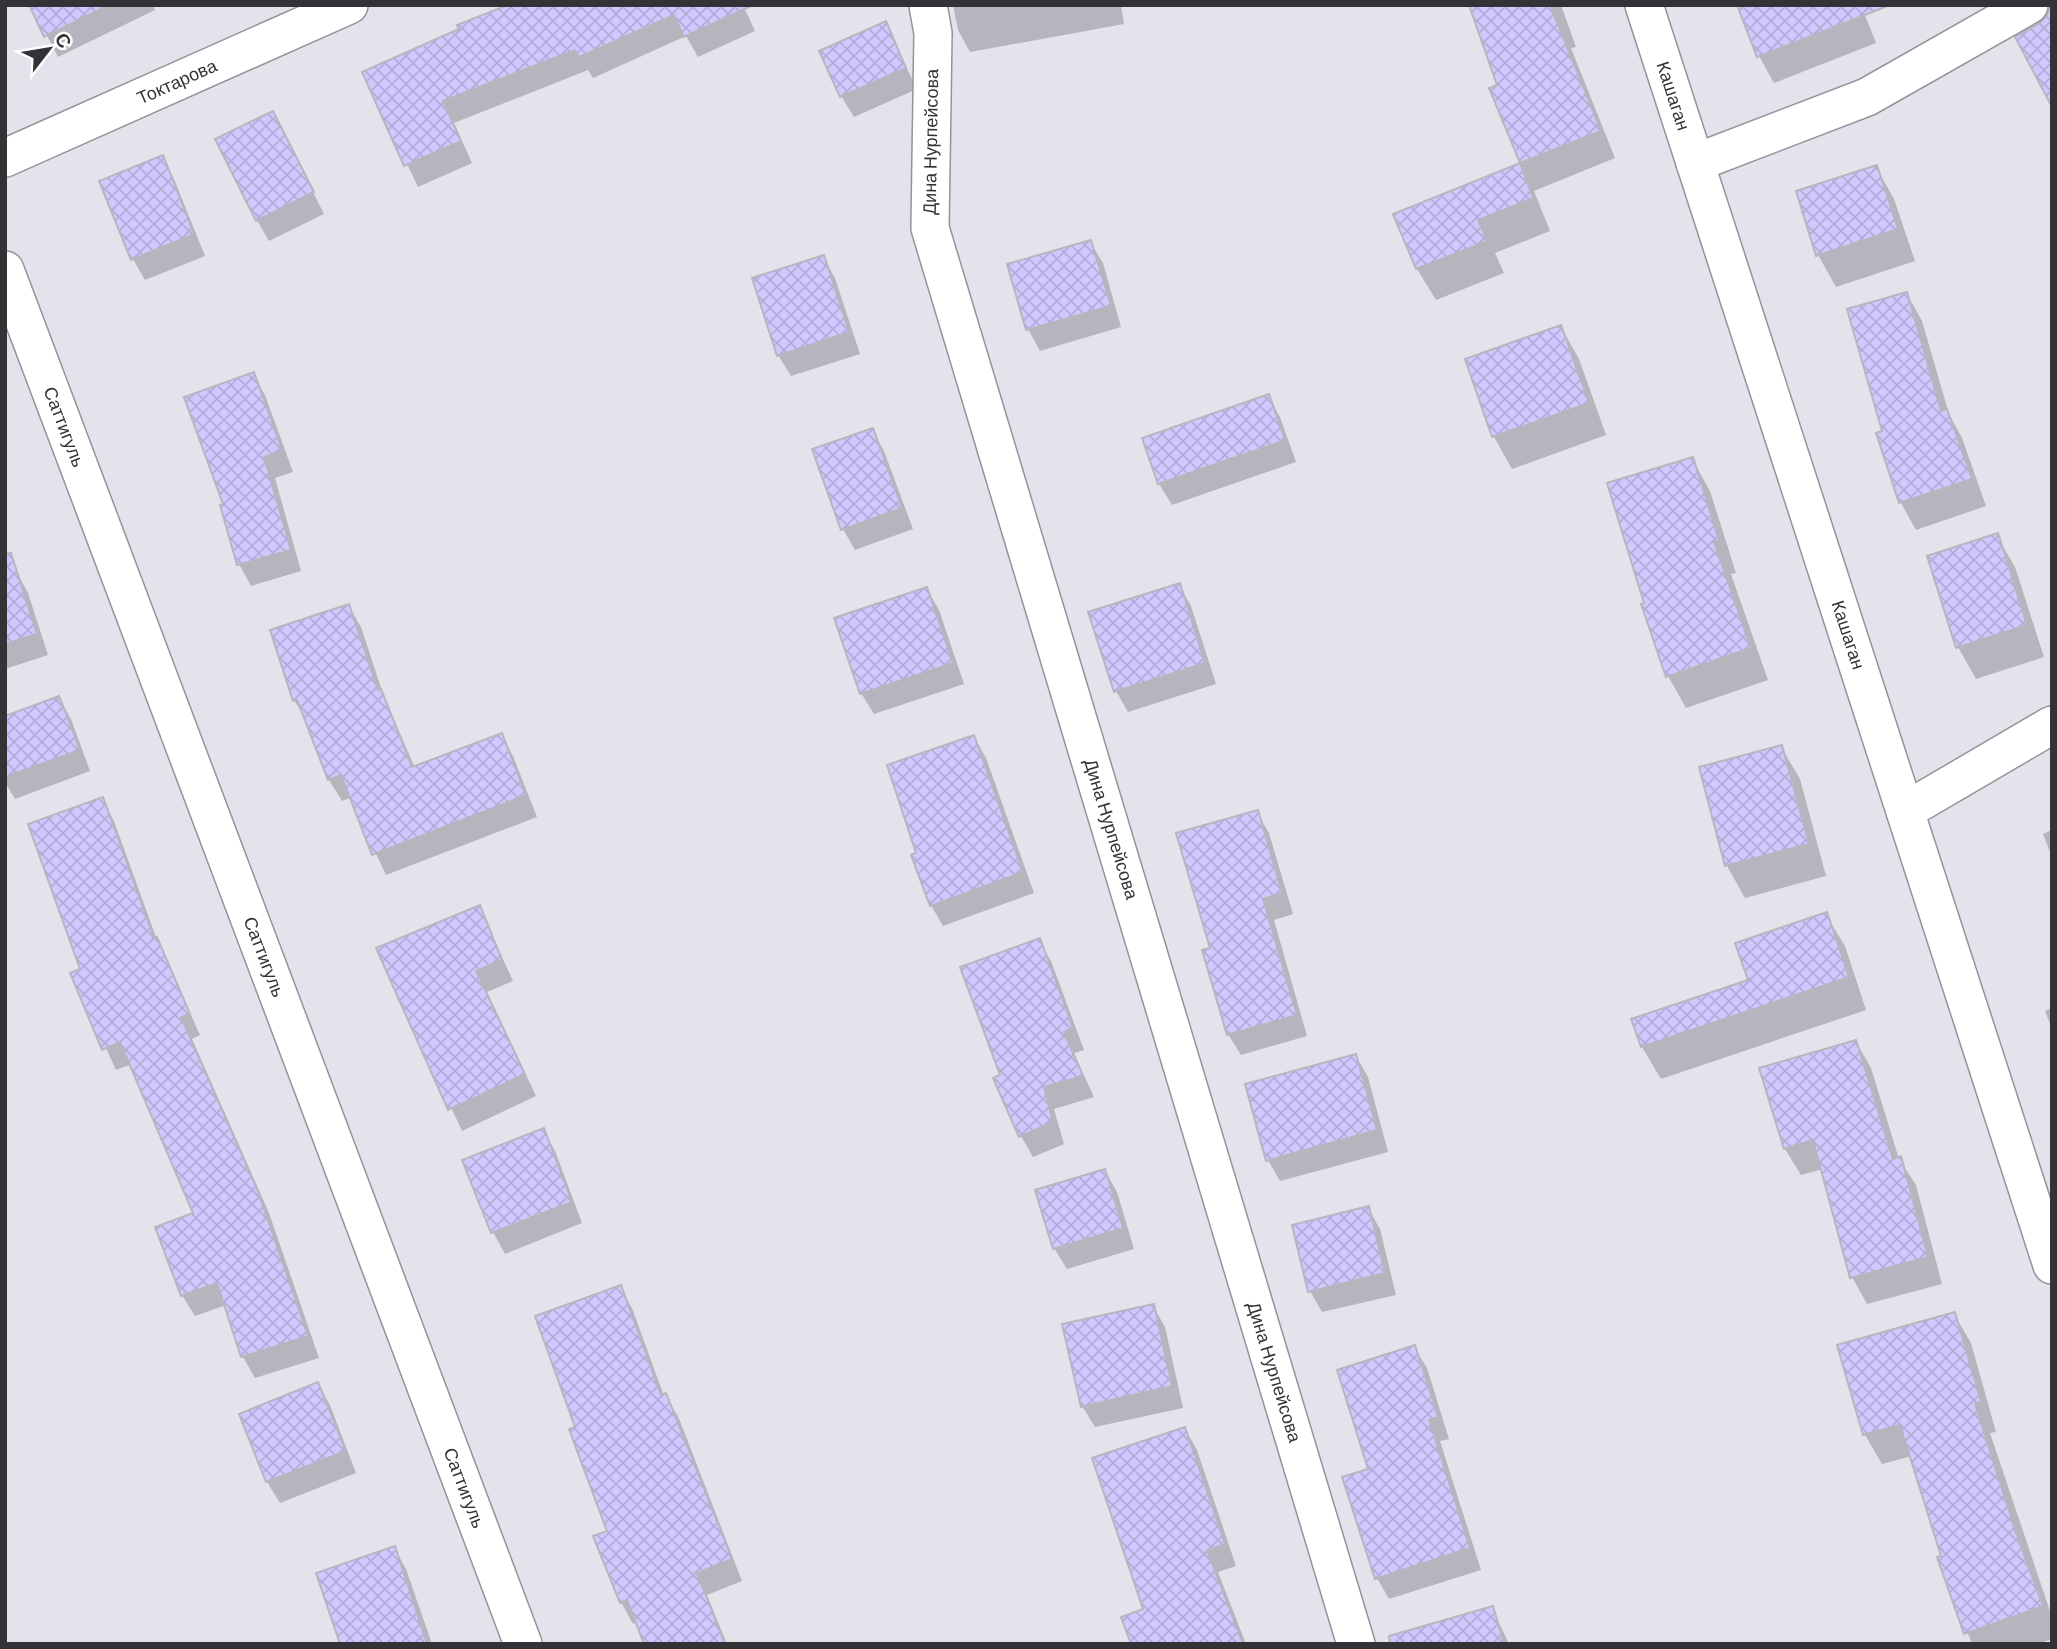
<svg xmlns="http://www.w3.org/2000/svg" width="2057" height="1649" viewBox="0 0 2057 1649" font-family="Barlow,sans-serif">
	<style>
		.shadow { fill: #0003 }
		.building { fill: url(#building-cross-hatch); stroke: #b7b6be; stroke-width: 2 }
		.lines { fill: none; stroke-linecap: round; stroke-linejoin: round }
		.minor-casing { stroke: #94939b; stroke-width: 40 }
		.minor { stroke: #fff; stroke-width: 37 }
		.labels { text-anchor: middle; stroke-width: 7; stroke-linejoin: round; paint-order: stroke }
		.street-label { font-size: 18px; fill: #333236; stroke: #fff }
	</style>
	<defs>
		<pattern id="building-cross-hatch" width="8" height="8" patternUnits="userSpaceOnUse" patternTransform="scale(1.75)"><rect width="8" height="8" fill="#d0c8fe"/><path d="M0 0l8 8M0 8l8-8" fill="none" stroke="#b3acda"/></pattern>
	</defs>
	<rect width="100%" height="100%" fill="#e4e2eb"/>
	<g class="shadow">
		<path d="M31,5H153L155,10L58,57Z"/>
		<path d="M743,5L755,31L698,57L686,36L593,78L588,70L454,123L472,163L418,187L364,73L461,30Z"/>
		<path d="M953,5H1121L1124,24L970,52L958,30Z"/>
		<path d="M1471,5H1561L1576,47L1571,48L1615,158L1534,191L1550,231L1495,253L1504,273L1436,300L1417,269L1396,215L1522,164L1491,89L1499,86Z"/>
		<path d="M1861,5L1876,43L1774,83L1759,56Z"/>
		<path d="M885,24L917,89L854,117L841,96Z"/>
		<path d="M284,134L324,214L269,241L257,220Z"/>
		<path d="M162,158L174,179L205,256L145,280L133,259Z"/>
		<path d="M1876,167L1894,199L1915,261L1836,287L1818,255Z"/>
		<path d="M1090,242L1103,263L1121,327L1040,351L1028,329Z"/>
		<path d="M823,257L835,278L860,354L791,376L778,355Z"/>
		<path d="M1907,294L1922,321L1949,414L1962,438L1986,506L1916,530L1901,503L1878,434L1884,432Z"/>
		<path d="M1561,327L1579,359L1606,435L1512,469L1494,437L1467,360Z"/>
		<path d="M253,374L265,395L293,472L275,478L301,571L251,586L239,564L225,506Z"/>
		<path d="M1268,396L1280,417L1296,462L1172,505L1159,484L1144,439Z"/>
		<path d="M872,430L884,451L913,529L855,550L843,529Z"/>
		<path d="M1692,459L1710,491L1736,573L1731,574L1768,680L1686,708L1668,676Z"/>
		<path d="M1997,536L2015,567L2044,657L1976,679L1958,647Z"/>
		<path d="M16,571L28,593L48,655L5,669V575Z"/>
		<path d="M1179,585L1191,606L1216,684L1128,712L1116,691Z"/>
		<path d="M927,589L939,610L964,684L874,714L861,693Z"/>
		<path d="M349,606L361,627L383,694L415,768L501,735L513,756L537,817L386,875L350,798L342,801L329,780L307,721L294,700Z"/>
		<path d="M59,698L71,719L90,771L15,799L5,782V717Z"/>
		<path d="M974,737L986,758L1034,893L943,926L931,905Z"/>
		<path d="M1781,747L1800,779L1826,876L1745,898L1727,866L1701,769Z"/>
		<path d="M102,799L114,821L157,940L200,1035L192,1039L269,1213L319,1358L255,1378L243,1357L226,1305L195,1316L182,1295L196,1214L132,1064L116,1070L72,974L82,970Z"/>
		<path d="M1257,812L1269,833L1293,914L1274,920L1307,1036L1241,1055L1228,1034L1212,949Z"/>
		<path d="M2052,830V857L2043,834Z"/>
		<path d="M479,907L513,981L487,992L536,1096L462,1131L378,949Z"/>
		<path d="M1826,915L1845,946L1866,1010L1661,1079L1642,1047L1633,1020L1750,981Z"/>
		<path d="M1039,940L1051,961L1084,1050L1074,1053L1094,1097L1054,1109L1064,1144L1033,1157L1021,1136L1002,1076Z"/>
		<path d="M2052,1008V1029L2045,1011Z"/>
		<path d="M1856,1042L1871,1068L1899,1159L1916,1185L1942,1284L1867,1304L1852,1277L1823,1169L1801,1175L1785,1149Z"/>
		<path d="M1356,1056L1368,1077L1388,1152L1280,1181L1268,1160Z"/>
		<path d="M543,1130L555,1151L582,1223L505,1254L493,1232Z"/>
		<path d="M1105,1171L1117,1192L1134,1249L1067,1269L1054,1248Z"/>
		<path d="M1368,1208L1380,1229L1396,1295L1322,1312L1310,1291Z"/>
		<path d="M620,1287L632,1308L664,1396L678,1416L742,1581L707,1595L727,1644H646L638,1622L633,1624L621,1602L609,1532L577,1428Z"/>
		<path d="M1153,1306L1165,1327L1183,1408L1095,1427L1082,1406Z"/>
		<path d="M1954,1314L1971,1343L1996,1432L1990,1433L2052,1617V1639L2038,1644H1972L1939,1558L1943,1557L1912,1456L1882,1464L1865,1435L1839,1346Z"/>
		<path d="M1414,1347L1427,1368L1449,1439L1440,1441L1481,1570L1389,1599L1377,1578L1370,1470Z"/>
		<path d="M318,1384L330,1405L356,1473L280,1503L267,1482L241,1415Z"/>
		<path d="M1185,1429L1197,1450L1236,1566L1218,1572L1246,1644H1133L1145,1610Z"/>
		<path d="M394,1548L406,1569L432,1644H344Z"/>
		<path d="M1492,1608L1509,1644H1421Z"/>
	</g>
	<g class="building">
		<path d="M29,5H109L44,37Z"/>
		<path d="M508,5H753L684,37L674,15L579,57L575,50L443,101L461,141L404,166L362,72L459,29L457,25Z"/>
		<path d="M1469,5H1550L1601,131L1520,163L1489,88L1497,85Z"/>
		<path d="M1737,5H1885V7L1757,57Z"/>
		<path d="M2050,5H2052V107L2015,37L2040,23L2047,15Z"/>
		<path d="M886,21L906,68L840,97L819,51Z"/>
		<path d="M273,111L314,192L256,221L215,139Z"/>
		<path d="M163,155L194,234L131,260L99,181Z"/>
		<path d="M1520,163L1533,198L1478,220L1487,241L1416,269L1393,214Z"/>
		<path d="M1877,165L1898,229L1816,256L1796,191Z"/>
		<path d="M1091,240L1111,306L1026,330L1007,264Z"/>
		<path d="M824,255L849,332L777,356L752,278Z"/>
		<path d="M1907,292L1941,411L1947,409L1972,479L1899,503L1876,433L1882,431L1847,309Z"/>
		<path d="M1561,325L1589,403L1492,437L1465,359Z"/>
		<path d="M254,372L282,450L264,457L291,550L237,565L220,505L223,504L184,397Z"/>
		<path d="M1269,394L1285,440L1158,484L1142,438Z"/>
		<path d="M873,428L902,508L841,530L812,449Z"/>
		<path d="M1693,457L1719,540L1714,542L1751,648L1666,677L1641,604L1644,603L1607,483Z"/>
		<path d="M1998,533L2027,625L1956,648L1927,556Z"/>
		<path d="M11,553L37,634L5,644V554Z"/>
		<path d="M1180,583L1205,663L1114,692L1088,612Z"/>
		<path d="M927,587L953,663L860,694L834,618Z"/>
		<path d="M349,604L378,690L381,689L412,767L502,733L526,795L372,855L341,775L328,780L297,700L293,701L270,630Z"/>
		<path d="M59,696L80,750L5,777V716Z"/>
		<path d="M974,735L1023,872L930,906L911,855L916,853L887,765Z"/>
		<path d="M1782,745L1809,844L1725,866L1699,767Z"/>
		<path d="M103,797L154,938L157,937L190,1014L181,1017L257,1189L308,1336L241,1357L217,1283L181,1296L155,1227L193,1213L120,1042L102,1050L70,973L80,969L28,824Z"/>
		<path d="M1258,810L1282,893L1263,899L1297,1015L1227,1035L1202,950L1210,948L1176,833Z"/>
		<path d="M480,905L502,960L476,971L525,1074L448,1110L376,948Z"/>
		<path d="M1827,912L1849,977L1641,1047L1631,1019L1748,980L1735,943Z"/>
		<path d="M1040,938L1073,1028L1064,1032L1083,1076L1044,1087L1053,1122L1019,1137L993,1078L1000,1075L960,967Z"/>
		<path d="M1856,1040L1893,1159L1901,1156L1928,1257L1850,1278L1813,1140L1784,1149L1759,1068Z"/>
		<path d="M1356,1054L1377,1130L1266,1161L1245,1084Z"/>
		<path d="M544,1128L572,1202L491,1233L462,1160Z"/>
		<path d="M1105,1169L1123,1228L1053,1249L1035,1190Z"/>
		<path d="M1369,1206L1385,1273L1308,1292L1292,1225Z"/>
		<path d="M621,1285L661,1395L666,1393L732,1559L697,1573L725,1644H644L627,1600L620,1603L593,1536L607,1531L569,1429L575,1427L535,1316Z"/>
		<path d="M1154,1304L1172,1386L1081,1407L1062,1324Z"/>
		<path d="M1955,1312L1981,1402L1975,1404L2015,1530L2043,1606L1964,1634L1937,1557L1941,1556L1900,1425L1863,1435L1837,1345Z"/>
		<path d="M1415,1345L1438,1417L1429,1420L1470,1548L1375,1579L1342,1477L1368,1469L1337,1370Z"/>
		<path d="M318,1382L346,1451L266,1482L239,1414Z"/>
		<path d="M1185,1427L1225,1544L1207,1550L1243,1644H1131L1121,1617L1143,1609L1092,1458Z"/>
		<path d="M395,1546L427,1644H340L316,1573Z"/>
		<path d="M1493,1606L1504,1644H1390L1389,1636Z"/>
	</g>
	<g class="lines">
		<g class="minor-casing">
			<g id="minor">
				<path d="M928,5L933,33L930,228L1356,1644"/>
				<path d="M1644,5L2052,1265"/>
				<path d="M5,158L349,5"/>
				<path d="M1695,163L1867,97L2029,5"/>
				<path d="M5,270L523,1644"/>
				<path d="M1905,811L2052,725"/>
			</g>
		</g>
		<use href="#minor" class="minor"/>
	</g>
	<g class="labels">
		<g class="street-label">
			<text transform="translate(177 82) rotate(-24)" y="6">Токтарова</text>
			<text transform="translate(1673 96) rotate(72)" y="6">Кашаган</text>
			<text transform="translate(931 142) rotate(-89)" y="6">Дина Нурпейсова</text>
			<text transform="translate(64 427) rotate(69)" y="6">Саттигуль</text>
			<text transform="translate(1848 635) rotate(72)" y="6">Кашаган</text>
			<text transform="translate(1111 829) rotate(73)" y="6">Дина Нурпейсова</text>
			<text transform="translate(264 957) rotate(69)" y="6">Саттигуль</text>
			<text transform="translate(1274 1372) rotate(73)" y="6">Дина Нурпейсова</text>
			<text transform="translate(464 1488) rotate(69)" y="6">Саттигуль</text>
		</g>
	</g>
	<rect width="2057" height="1649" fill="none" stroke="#333236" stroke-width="14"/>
	<g transform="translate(49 49) rotate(59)" stroke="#ffffff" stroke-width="5" paint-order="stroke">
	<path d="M0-5L12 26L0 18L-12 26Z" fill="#333236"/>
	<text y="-10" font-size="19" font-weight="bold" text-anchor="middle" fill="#333236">С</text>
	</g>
</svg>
